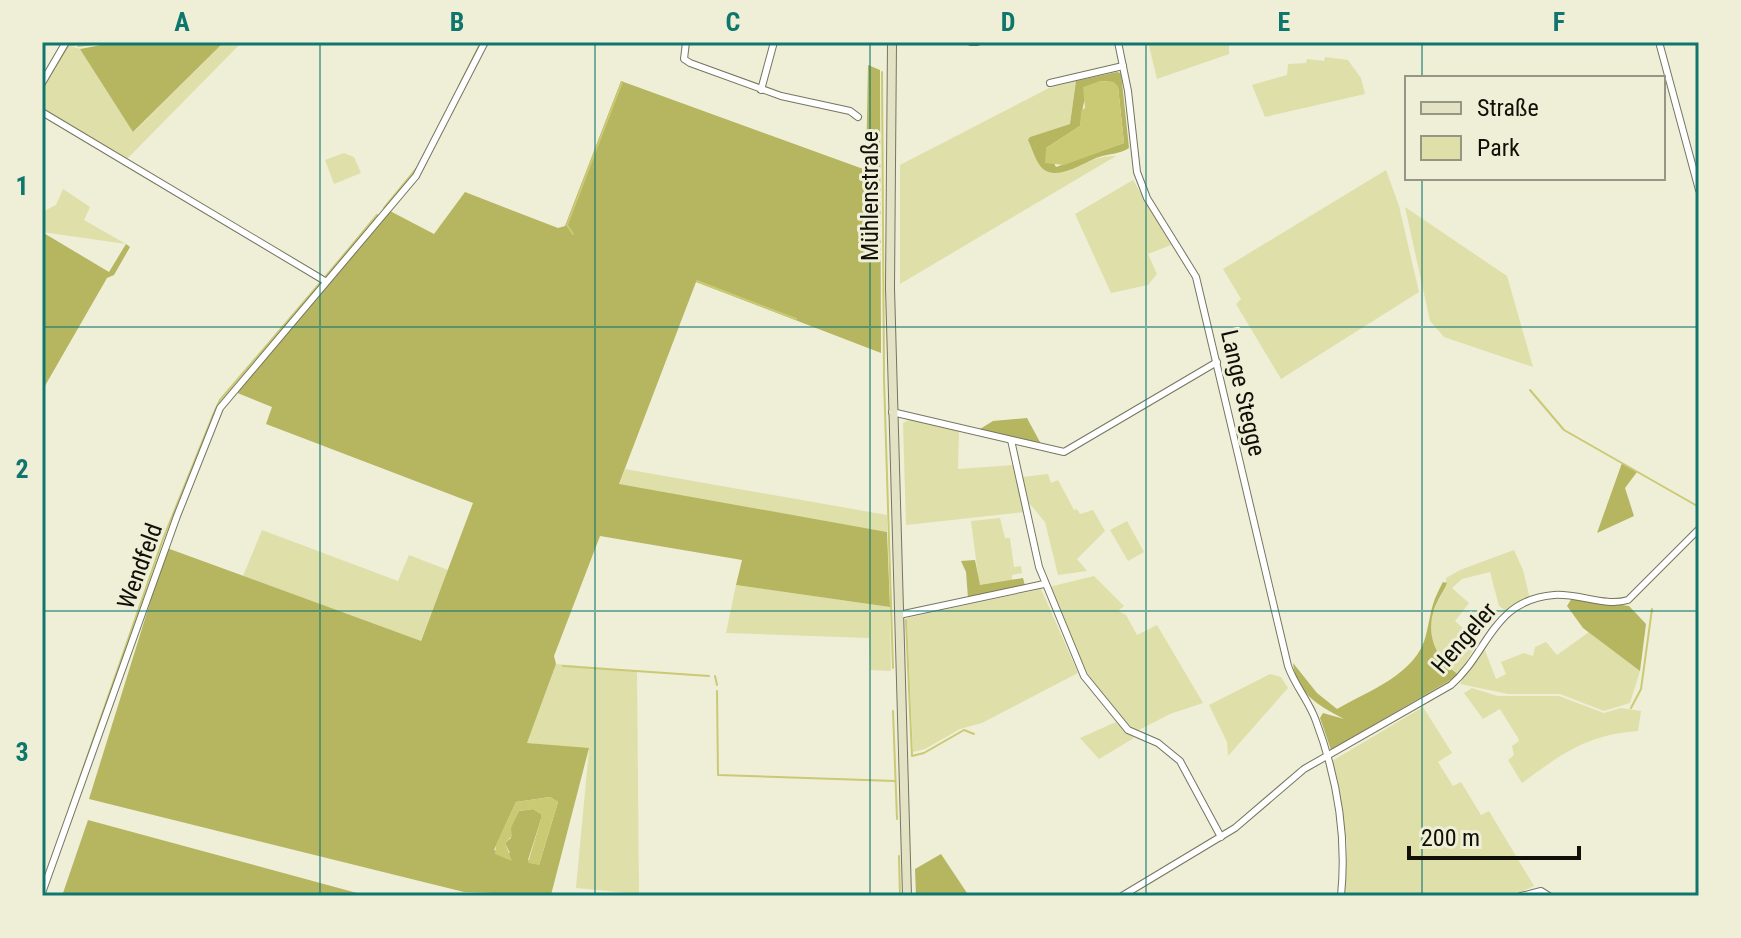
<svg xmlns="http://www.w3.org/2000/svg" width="1741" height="938" viewBox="0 0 1741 938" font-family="'Roboto Condensed',sans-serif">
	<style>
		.green { fill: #dfdfaa }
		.forest { fill: #b6b560; fill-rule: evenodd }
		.water { fill: #cac974 }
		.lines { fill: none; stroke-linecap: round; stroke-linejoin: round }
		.stream { stroke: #cac974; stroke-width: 2 }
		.minor-casing { stroke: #757561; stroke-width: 8 }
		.secondary-casing { stroke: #757561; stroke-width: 10 }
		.minor { stroke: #fff; stroke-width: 6 }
		.secondary { stroke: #e3e2c4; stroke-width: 8 }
		.grid { fill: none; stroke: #0f766e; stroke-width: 2; stroke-opacity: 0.55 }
		.labels { text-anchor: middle; stroke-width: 6; stroke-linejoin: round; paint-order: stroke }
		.street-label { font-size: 24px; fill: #101008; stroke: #efefd8 }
		.neatline { fill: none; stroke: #0f766e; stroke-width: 3 }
		.grid-label { font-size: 26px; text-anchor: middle; font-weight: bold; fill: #0f766e }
	</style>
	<rect width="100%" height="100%" fill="#efefd8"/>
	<g class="green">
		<path d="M224,42H242L127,159L42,108V91L70,46L84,50L134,132Z"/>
		<path d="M1148,42H1229V54L1157,79Z"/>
		<path d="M1325,57L1348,60L1361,78L1365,94L1265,117L1252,85L1287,75L1288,64L1306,63L1307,59L1324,61Z"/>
		<path d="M1076,81L1070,124L1030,137L1054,172C1077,169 1094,155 1116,156L900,284V165L1049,88Z"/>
		<path d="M344,153L354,157L361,173L334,184L325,160Z"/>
		<path d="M1386,170L1399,206L1419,292L1281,379L1236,304L1241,299L1223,269Z"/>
		<path d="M1133,180L1171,245L1148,254L1157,274L1148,285L1111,293L1075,214Z"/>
		<path d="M63,189L90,207L84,220L126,244L42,232V212L56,205Z"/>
		<path d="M1405,207L1507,276L1533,367L1444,337L1430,321Z"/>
		<path d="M911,419L959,431L958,469L1014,465L1025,512L906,525L903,423Z"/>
		<path d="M625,469L887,515V532L619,485Z"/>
		<path d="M1048,474L1051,483L1058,480L1074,510L1077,509L1080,514L1093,510L1105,531L1077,559L1087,571L1058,575L1045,522L1029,503L1023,477Z"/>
		<path d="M1000,518L1005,538H1010L1014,567L1021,566L1022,573L1012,575V580L982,586L979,583L971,521Z"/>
		<path d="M1127,521L1144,552L1128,561L1110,530Z"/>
		<path d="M262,530L398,581L409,555L448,570L420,642L243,576Z"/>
		<path d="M1514,550L1523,570L1530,599L1506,611L1499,606L1490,572L1462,579L1452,588L1469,603L1455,621L1478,641L1459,675C1439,661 1427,640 1432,614C1435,601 1447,592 1446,578L1460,570Z"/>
		<path d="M1094,576L1124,606L1118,611L1126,615L1137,635L1157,625L1203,703L1170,714L1137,731C1092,703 1069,633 1049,587Z"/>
		<path d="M736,585L890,607L891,671L870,670L869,638L726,633Z"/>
		<path d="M1041,589L1078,673L982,723L960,729L925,749L913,752L907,618Z"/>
		<path d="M1589,632L1640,671L1630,703L1604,711L1560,694H1508L1460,684L1483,645L1496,679L1506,674L1501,662L1524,653L1533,656L1535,647L1546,642L1557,655Z"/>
		<path d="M556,664L637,671L639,894L576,888L589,749L527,743Z"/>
		<path d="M1270,674L1281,677L1288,688L1228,756L1227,742L1209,705Z"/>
		<path d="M1472,688L1498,696H1559L1604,713L1621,708L1641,711L1638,731C1586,735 1563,753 1522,783L1508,760L1514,755L1512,746L1519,741L1518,738L1500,709L1483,719L1464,693Z"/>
		<path d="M1423,707L1452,753L1438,762L1453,786L1461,782L1481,815L1489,811L1534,886L1512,896H1345L1347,842L1332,761Z"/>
		<path d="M1116,722L1134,738L1099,759L1080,738Z"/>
	</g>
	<g class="forest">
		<path d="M117,42H224L133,132L80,49Z"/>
		<path d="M868,65L880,70L881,353L696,282L619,484L887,532L890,607L736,585L742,560L600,536L554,656L556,664L527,743L589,748L551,895L464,892L89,799L167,548L421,641L473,503L266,424L272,407L235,392L390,211L434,234L465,192L558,228L565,226L621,81L866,170ZM550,797L558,802L539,865L528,860L541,819V814L533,809L519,811L510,828L511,838L505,843L510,853L494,850L516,802Z"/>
		<path d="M1117,72L1121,73L1129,148C1118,155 1110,153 1099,157C1084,162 1058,181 1043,169C1036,163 1032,148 1028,140L1030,137L1070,124L1076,81ZM1100,81L1113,82L1118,87L1124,143L1056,167L1046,148L1080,126C1084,109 1081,91 1100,81Z"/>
		<path d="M42,232L109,272L126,244L130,247L114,275L107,278L42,391Z"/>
		<path d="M1027,418L1041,444L980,429L993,421Z"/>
		<path d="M1622,463L1637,472L1625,488L1634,516L1597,533Z"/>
		<path d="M975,560L980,585L1023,578L1025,586L968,598L966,572L961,561Z"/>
		<path d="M1443,582L1447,583C1443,593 1435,603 1433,613C1426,639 1439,661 1459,675L1331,750L1320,718L1323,713L1344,719C1319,706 1296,693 1293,663L1317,693L1337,709C1368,691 1417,674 1426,635C1432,611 1430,606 1443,582Z"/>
		<path d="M1572,598L1629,606L1646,624L1640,671L1583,628L1567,606Z"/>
		<path d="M88,820L368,896H62Z"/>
		<path d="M941,854L969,896H916L915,869Z"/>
	</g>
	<g class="water">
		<path d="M1100,81L1113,82L1118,87L1124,143L1064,165L1045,163L1046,148L1080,126L1081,111L1085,108L1083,87Z"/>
		<path d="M550,797L558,802L539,865L528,863L541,819V814L533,809L519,811L511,828L512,836L505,843L512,861L495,854L496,845L516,802Z"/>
	</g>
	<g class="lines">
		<g class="stream">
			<path d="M78,46L110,42"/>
			<path d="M882,72L884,379L893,668"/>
			<path d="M459,86L481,42"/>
			<path d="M42,89L69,45H75"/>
			<path d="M384,208L416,169"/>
			<path d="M573,234L567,225L622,82"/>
			<path d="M326,276L377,215"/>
			<path d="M697,281L796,319"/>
			<path d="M1530,390L1564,430L1699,507"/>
			<path d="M906,620L912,756L924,753L964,730L974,734"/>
			<path d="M563,666L709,676"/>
			<path d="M715,676L717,685"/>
			<path d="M717,691L718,775L895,781"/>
			<path d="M1306,695L1315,710"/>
			<path d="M1417,701L1451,681"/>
			<path d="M1631,708L1641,689L1652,609"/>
			<path d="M893,711L897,819"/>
			<path d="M69,809L163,539L213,415L220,400L320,283"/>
			<path d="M899,856L900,896"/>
		</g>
		<g class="minor-casing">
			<g id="minor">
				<path d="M686,42L684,59L690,63L781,96L850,111L858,117"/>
				<path d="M971,42H977"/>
				<path d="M1118,42L1128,91L1137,172L1147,198L1196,277L1288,666C1295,686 1309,701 1316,721C1337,777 1347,836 1341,896"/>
				<path d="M1659,42L1699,190"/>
				<path d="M42,83L66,42"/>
				<path d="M1050,83L1123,66"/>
				<path d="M761,90L774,42"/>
				<path d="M42,112L325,281"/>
				<path d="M892,412L1064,452L1217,362"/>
				<path d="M1011,440L1039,567L1084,676L1128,730L1158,743L1180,761L1221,837"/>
				<path d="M899,615L1044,584"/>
				<path d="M42,893L177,516L220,408L416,176L485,42"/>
				<path d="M1122,896L1235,828L1304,769L1451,685C1489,652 1492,600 1554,595C1578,593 1605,607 1628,600L1699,529"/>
				<path d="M1521,896L1541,891L1549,896"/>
			</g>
		</g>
		<g class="secondary-casing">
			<path id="secondary" d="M892,42L890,288L907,896"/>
		</g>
		<use href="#minor" class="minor"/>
		<use href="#secondary" class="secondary"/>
	</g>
	<path class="grid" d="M320,42V896M595,42V896M870,42V896M1146,42V896M1422,42V78M1422,178V896M42,327H1699M42,611H1699"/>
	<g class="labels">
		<g class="street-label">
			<text transform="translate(870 196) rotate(-90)" y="8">Mühlenstraße</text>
			<text transform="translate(1243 393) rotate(77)" y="8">Lange Stegge</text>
			<text transform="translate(140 566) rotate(-70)" y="8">Wendfeld</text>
			<text transform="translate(1464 638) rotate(-49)" y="8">Hengeler</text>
		</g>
	</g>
	<rect width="1741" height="938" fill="none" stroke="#efefd8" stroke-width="88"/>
	<rect x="1405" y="76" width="260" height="104" fill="#efefd8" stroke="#969685" stroke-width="2"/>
	<rect x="1421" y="102" width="40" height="12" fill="#e3e2c4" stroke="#969685" stroke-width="2"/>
	<text x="1477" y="116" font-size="24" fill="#101008">Straße</text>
	<rect x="1421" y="136" width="40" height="24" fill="#dfdfaa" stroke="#969685" stroke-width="2"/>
	<text x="1477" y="156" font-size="24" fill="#101008">Park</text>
	<path d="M1409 846v12h170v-12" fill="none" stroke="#101008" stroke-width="4"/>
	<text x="1421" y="846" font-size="24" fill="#101008" stroke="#efefd8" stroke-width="6" paint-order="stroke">200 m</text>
	<rect x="44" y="44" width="1653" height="850" class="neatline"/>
	<g class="grid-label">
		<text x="182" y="31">A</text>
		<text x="457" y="31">B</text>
		<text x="733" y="31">C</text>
		<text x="1008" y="31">D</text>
		<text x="1284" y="31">E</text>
		<text x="1559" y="31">F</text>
		<text x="22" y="195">1</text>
		<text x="22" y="478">2</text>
		<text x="22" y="761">3</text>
	</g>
</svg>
